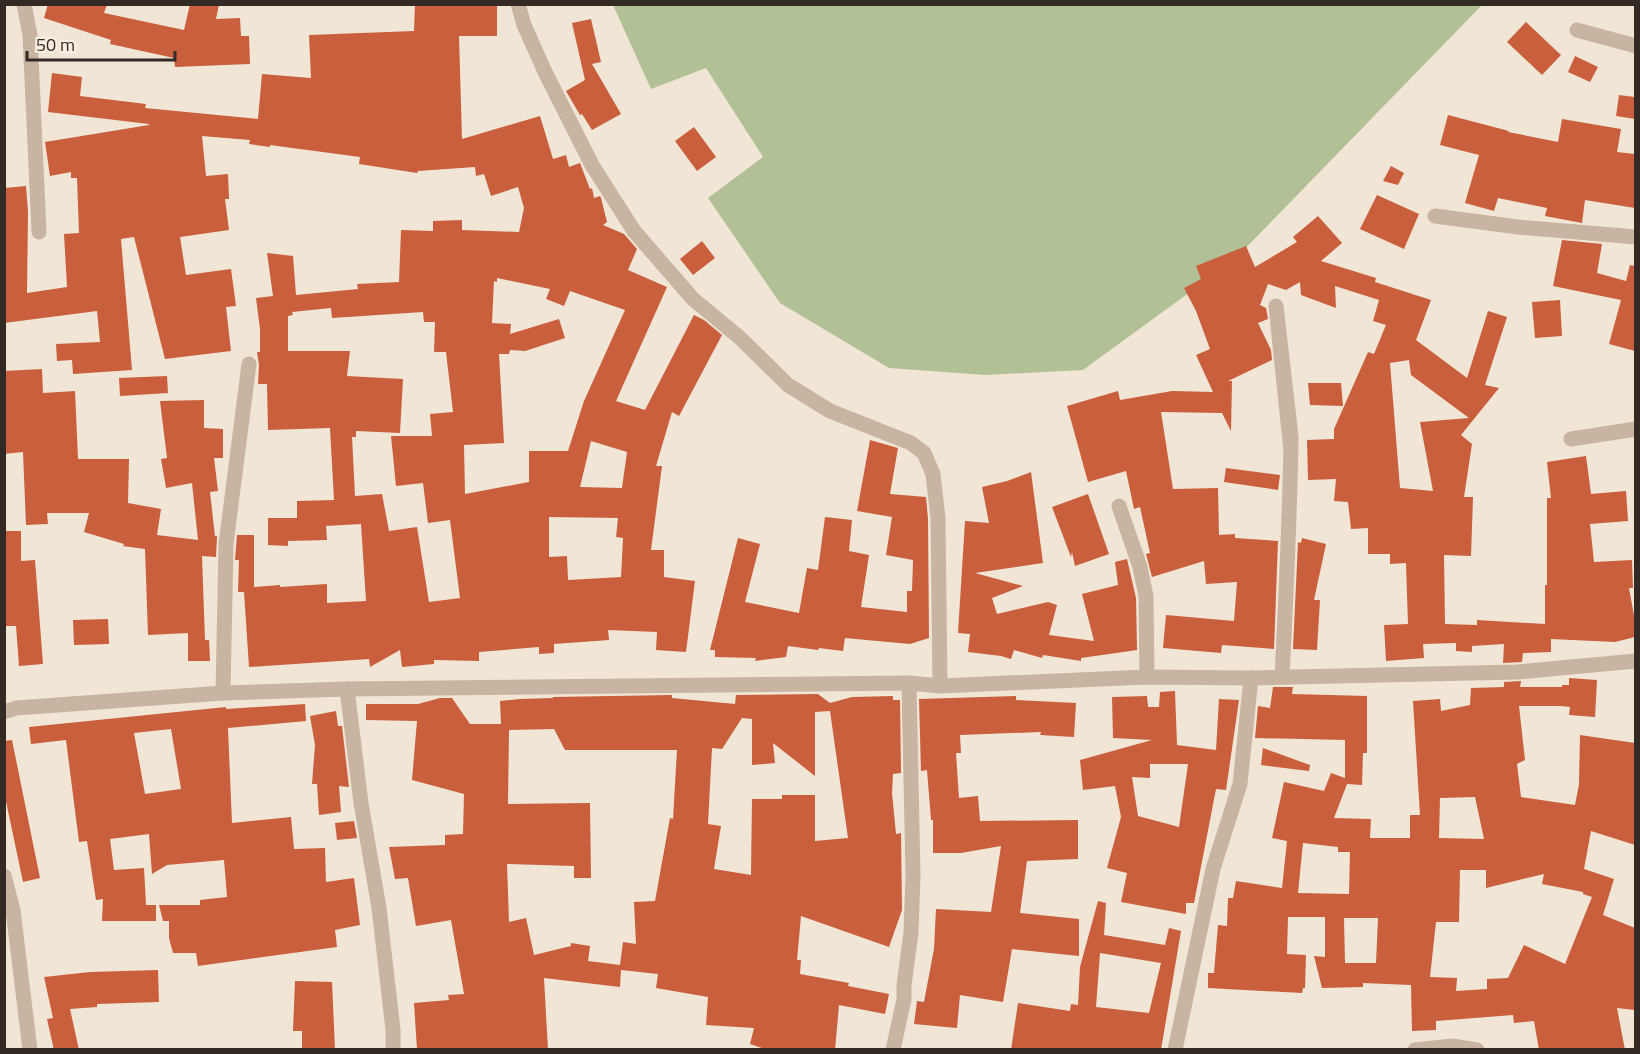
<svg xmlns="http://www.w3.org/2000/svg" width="1640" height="1054" viewBox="0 0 1640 1054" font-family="'Titillium Web',sans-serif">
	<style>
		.green { fill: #b2c096 }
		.building { fill: #c95f3c; fill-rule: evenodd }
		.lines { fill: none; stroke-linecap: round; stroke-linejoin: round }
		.minor { stroke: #c9b4a2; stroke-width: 15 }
	</style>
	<rect width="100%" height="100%" fill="#f1e5d6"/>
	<path class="green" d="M613,5H1482L1234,260L1083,370L985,375L889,368L780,303L708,198L763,157L706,68L651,89Z"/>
	<g class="building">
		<path d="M48,4H107L104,13L184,30L190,4H219L216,19L240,18L241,36H249L250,64L175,67L174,58L110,44L111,40L44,18Z"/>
		<path d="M415,4H497V36H459L462,139L540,116L553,159L566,155L569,167L580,163L590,189L592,188L594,198L600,196L601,198L607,222L603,225L624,234L637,249L628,270L667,287L616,401L645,410L694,315L704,320L722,335L679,416L672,412L656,466H662L651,550H664V577L695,581L686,652L656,650L657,632L608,630L609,640L554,644V653L539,654V647L479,652V661L434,660V664L402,667L400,650L370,667L369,659L249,667L244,592H238L239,560H235L237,535H254V587L280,585V587L327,584V603L366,601L361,524L326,526L327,540L288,541V546L268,545V518H297V501L334,500L330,428L268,430L267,384H258L259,365L257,352H260V329L256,298L273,296L267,253L293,256L296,295L358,289L357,284L399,282L401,230L433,231V221L462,220V230L519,232L524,208L518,187L491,196L484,174L476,176L475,167L418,171L417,173L359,164L360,157L270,145V147L249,144L250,140L202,136L206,176L228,174L229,199H225L229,230L180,237L186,275L231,269L236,306L226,307L231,351L165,359L134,237L121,239L132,370L73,374L72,360L57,361L56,344L100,342L97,311L4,323V188L26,186L28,212L27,293L67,287L64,234L79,233L77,178H71V172L50,176L45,142L149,125V124L48,112L52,73L82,77L80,96L146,104L145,108L258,119L262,74L311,78L309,35L414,31ZM497,278L550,289L546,299L564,306L570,291L625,310L584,401L568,451H529V482L465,494L464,445L504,443L499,354H509L510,350L525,351L565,338L559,319L510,334L511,324L492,323L494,281L497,282ZM331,308L332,318L423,312L424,322H435L434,352H446L453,412L430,414L432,436H391L396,486L423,483L428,523L450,520L460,598L429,602L417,527L389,531L382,494L355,496L352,437H356V431L400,433L403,379L347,376L350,351H288V316L293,315L292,312ZM591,441L627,452L622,488L580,487ZM549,517L618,518L616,537L623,538L621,577L568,580L567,556L549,557Z"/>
		<path d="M591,19L601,62L592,64L621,114L592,130L582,114L580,115L566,91L585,80L572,23Z"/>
		<path d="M1526,22L1561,55L1542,75L1507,42Z"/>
		<path d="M1575,56L1598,67L1590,82L1568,72Z"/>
		<path d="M1619,95L1635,97V119L1616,116Z"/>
		<path d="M1448,115L1509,131L1508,132L1558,142L1562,119L1621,129L1617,152L1635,154V208L1585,200L1582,223L1545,216L1547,208L1498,198L1494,211L1465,203L1479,155L1440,145Z"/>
		<path d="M694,127L716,157L697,171L675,141Z"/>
		<path d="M1391,166L1404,173L1398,185L1383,181Z"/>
		<path d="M1377,195L1419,214L1404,249L1360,229Z"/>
		<path d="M1318,216L1342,243L1321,261L1376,278L1375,282L1431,300L1416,340L1467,378L1488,311L1507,317L1485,385L1499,388L1461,435L1472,444L1464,497H1473L1471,556L1444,555L1445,624L1477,625V620L1545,624V585H1547V498H1551L1547,462L1586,456L1591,494L1626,491L1628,521L1590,524L1594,562L1632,560L1633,588H1629L1635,621V637L1615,642L1551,639V652L1523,653L1522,662L1503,663L1504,644L1472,646V652L1456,651V643L1423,644L1424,658L1386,661L1384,625L1408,624L1406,563L1390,564V554H1368V528L1351,529L1348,502L1334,501L1336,479L1308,480L1307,440L1334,439V429L1368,352L1374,354L1386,325L1373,321L1379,300L1335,286L1336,308L1301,295L1300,282L1286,290L1268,284L1260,305L1266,308L1268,319L1258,323L1271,350L1272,360L1228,381H1232L1231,431L1222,413L1161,412L1173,489L1218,488L1219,535L1235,534V538L1278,541L1274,649L1222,645L1221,653L1163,648L1166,615L1234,621L1237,582L1206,584L1204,561L1152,577L1146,554L1150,553L1140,507L1134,509L1126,471L1088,482L1067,406L1118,391L1120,400L1172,391L1213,392L1196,355L1210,349L1196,311L1184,288L1201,279L1196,266L1246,246L1255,267L1297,242L1293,237ZM1409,360L1411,375L1469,418L1420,422L1433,491L1400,488L1390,363Z"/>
		<path d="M1562,240L1602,244L1597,273L1626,281L1630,265L1635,266V351L1609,344L1621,300L1553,286Z"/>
		<path d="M702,241L715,258L693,275L680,259Z"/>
		<path d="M1560,300L1562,336L1535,338L1532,302Z"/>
		<path d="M42,369L43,393L75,391L78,459H129L128,503L161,509L157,535L198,540L192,483L166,488L161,459L167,458L160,401L204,400V428L223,429V458H214L218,491L210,492L215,536H217L216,557L202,556L205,640H209L210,661H188V633L148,635L145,549L123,546L124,544L84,532L89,513H47L48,524L26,525L23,452L4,454V371Z"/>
		<path d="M167,376L168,393L120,396L119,378Z"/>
		<path d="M1308,383H1341L1343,406L1310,405Z"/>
		<path d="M870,440L898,448L890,494L926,497L928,519L929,638L910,644L845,638L843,651L819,648L818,650L788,646L786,657L755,661L756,658L715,657V650H710L738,538L760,544L745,602L799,613L807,568L818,570L825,517L852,520L849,551L869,555L861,607L907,612V591H912L913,560L886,555L892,517L857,511Z"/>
		<path d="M1226,468L1280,475L1278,490L1224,482Z"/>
		<path d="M1031,472L1043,563L975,573L1023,586L992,598L997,614L1048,602L1057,605L1049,635L1094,641L1082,594L1118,585L1115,562L1127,559L1136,598L1137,650L1081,658V661L1043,655L1042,658L1014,650L1011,659L1001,656L968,652L970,634L958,633L965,521L989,523L982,487L1007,481Z"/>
		<path d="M1088,494L1109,554L1075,566L1072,552L1071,557L1052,507Z"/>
		<path d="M4,531H21V561L35,560L43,664L19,666L16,626H4Z"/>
		<path d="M1302,538L1326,544L1314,600H1320L1317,650L1293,649L1298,542L1301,543Z"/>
		<path d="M108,619L109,644L74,645L73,620Z"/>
		<path d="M1569,678L1597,680L1595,717L1569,715L1570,707L1561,706H1519L1525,760L1517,764L1521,797L1575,805L1579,784L1580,735L1635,743V845L1591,831L1584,869L1614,879L1603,915L1635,928V1010L1617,1008L1625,1050H1539L1534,1021L1514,1023L1513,1015L1436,1021V1030L1412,1031L1411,985L1363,983V987L1322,988L1314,956L1325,957V917H1288L1287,954L1306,955L1305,988H1303L1302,993L1208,988V973H1214L1218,925L1227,926L1228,898H1233L1236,881L1282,888L1287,841L1272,838L1284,782L1324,791L1331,773L1345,778V740L1255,738L1258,706L1270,708L1273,687H1293L1292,694L1367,696V753H1363L1362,785L1347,784L1334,818L1371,819L1370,838H1410V815H1420L1413,701L1440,699L1441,711L1470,705L1471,688L1504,687V682L1521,681L1520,687H1562V685H1569ZM1475,797L1484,839L1439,838L1440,798ZM1303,843L1338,847V852H1350L1349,894L1298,893ZM1460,870H1486V888L1544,874L1542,884L1583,892V894L1592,897L1565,964L1524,945L1508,978L1487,979V989L1456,991L1457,978L1430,977L1436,922H1459ZM1344,918H1378L1376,963H1345Z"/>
		<path d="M1175,691L1177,745L1216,750L1219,699L1239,700L1226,790L1216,789L1194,903H1186V914L1121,902L1127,873L1107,868L1121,817L1115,786L1083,790L1080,760L1152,740L1113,738L1112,697L1147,696L1148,707H1159L1160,692ZM1150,764H1188L1179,827L1138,816L1132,777L1150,778Z"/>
		<path d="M818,694L830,703L852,697L893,696V700H900L901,773L893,774L892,793L896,834L901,833L902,910L889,947L801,916L797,960H801L800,974L849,983L848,986L889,994L885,1014L839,1005L835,1050H768L750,1044L754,1028L706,1025L708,997L656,988L658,974L621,970L620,987L544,978L548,1050H417L414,1003L449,1000L448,995L464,994L451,920L416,926L408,878L395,879L389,847L445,845V835L463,834L464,794L412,780L417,721L366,720V704H418L440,698H452L470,724H501L500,701L520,699L553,698V697L672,695V698L735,704L736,695ZM830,711L848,838L815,841V795H782V799H752L751,875L714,869L721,826L708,824L712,748L722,749L742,718L752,719V765L775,763L773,743L815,776V712ZM554,729L565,750H677L673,819L670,818L655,901L634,902L636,944L623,942L620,965L588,961L590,946L571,943V946L534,955L526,918L509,922L507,864L574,866V878H591L590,803L508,804L509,730Z"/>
		<path d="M1016,696V700L1076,703L1074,737L1040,735L1041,732L960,735L961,753H956L959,798L978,796L980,821L1078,820V859L1027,861L1020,913L1079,919V956L1012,949L1003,1002L960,995L957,1028L914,1024L917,1001L924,1002L934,949L936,909L991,912L1001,846L961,853H933V820H931L927,770L921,771L919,699Z"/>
		<path d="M305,704L306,721L228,728L232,823L291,817L294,849L325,848L326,882L354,878L360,925L335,930L337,947L198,966L196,953H173L169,938V921H163L159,905H200V900L227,897L224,860L167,865L152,874L149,834L110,839L114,870L144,868L146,905H156V921H102L103,899L96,900L87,841L79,842L66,740L31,744L29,727L226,707V709ZM171,729L181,789L145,794L134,733Z"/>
		<path d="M336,711L338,726H342L349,787L339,786L341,812L319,815L317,784H312L315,745L310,716Z"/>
		<path d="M12,740L40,878L23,882L4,792V741Z"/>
		<path d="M1263,748L1310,765L1309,771L1261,765Z"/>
		<path d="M354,821L357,838L337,840L335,823Z"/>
		<path d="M1098,901L1106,903L1104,935L1165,945L1169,928L1181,931L1161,1050H1011L1018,1003L1070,1011L1071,1004L1078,1005L1080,967ZM1100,953L1161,963L1149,1013L1096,1007Z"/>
		<path d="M158,970L159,1002L97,1004V1007L70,1009L79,1050H54L47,1019L53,1018L44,977L90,972Z"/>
		<path d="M295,981L332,982L335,1050H302V1031H293Z"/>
	</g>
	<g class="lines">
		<g class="minor">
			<path d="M24,4L30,35L39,232"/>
			<path d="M518,4L524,25L545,72L592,165L634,231L693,299L739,337L788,385L830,411L911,443L924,453L933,474L938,518L940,686"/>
			<path d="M1577,30L1636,46"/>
			<path d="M1435,216L1518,227L1636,237"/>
			<path d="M1571,439L1636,429"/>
			<path d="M1119,506L1140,567L1146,596L1147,677"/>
			<path d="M1282,677C1286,597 1290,517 1291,436L1276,306L1291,451"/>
			<path d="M347,689L361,803L379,908L393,1030V1050"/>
			<path d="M223,693L226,544L249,364"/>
			<path d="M4,712L16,708L223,693L347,689L909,683L940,686L1147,677L1251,678L1517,672L1636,661"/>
			<path d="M4,876L13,910L30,1050"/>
			<path d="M893,1050L904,999V985L911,933L913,875L909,683"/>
			<path d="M1175,1050L1213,869L1240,784L1251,678"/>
			<path d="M1415,1050L1452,1046L1477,1050"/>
		</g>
	</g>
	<rect width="1640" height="1054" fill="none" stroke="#342a25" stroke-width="12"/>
	<path d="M27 51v9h148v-9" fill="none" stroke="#342a25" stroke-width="3"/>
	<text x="36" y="51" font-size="18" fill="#342a25" stroke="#f9efe2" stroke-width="4.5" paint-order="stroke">50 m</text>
</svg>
